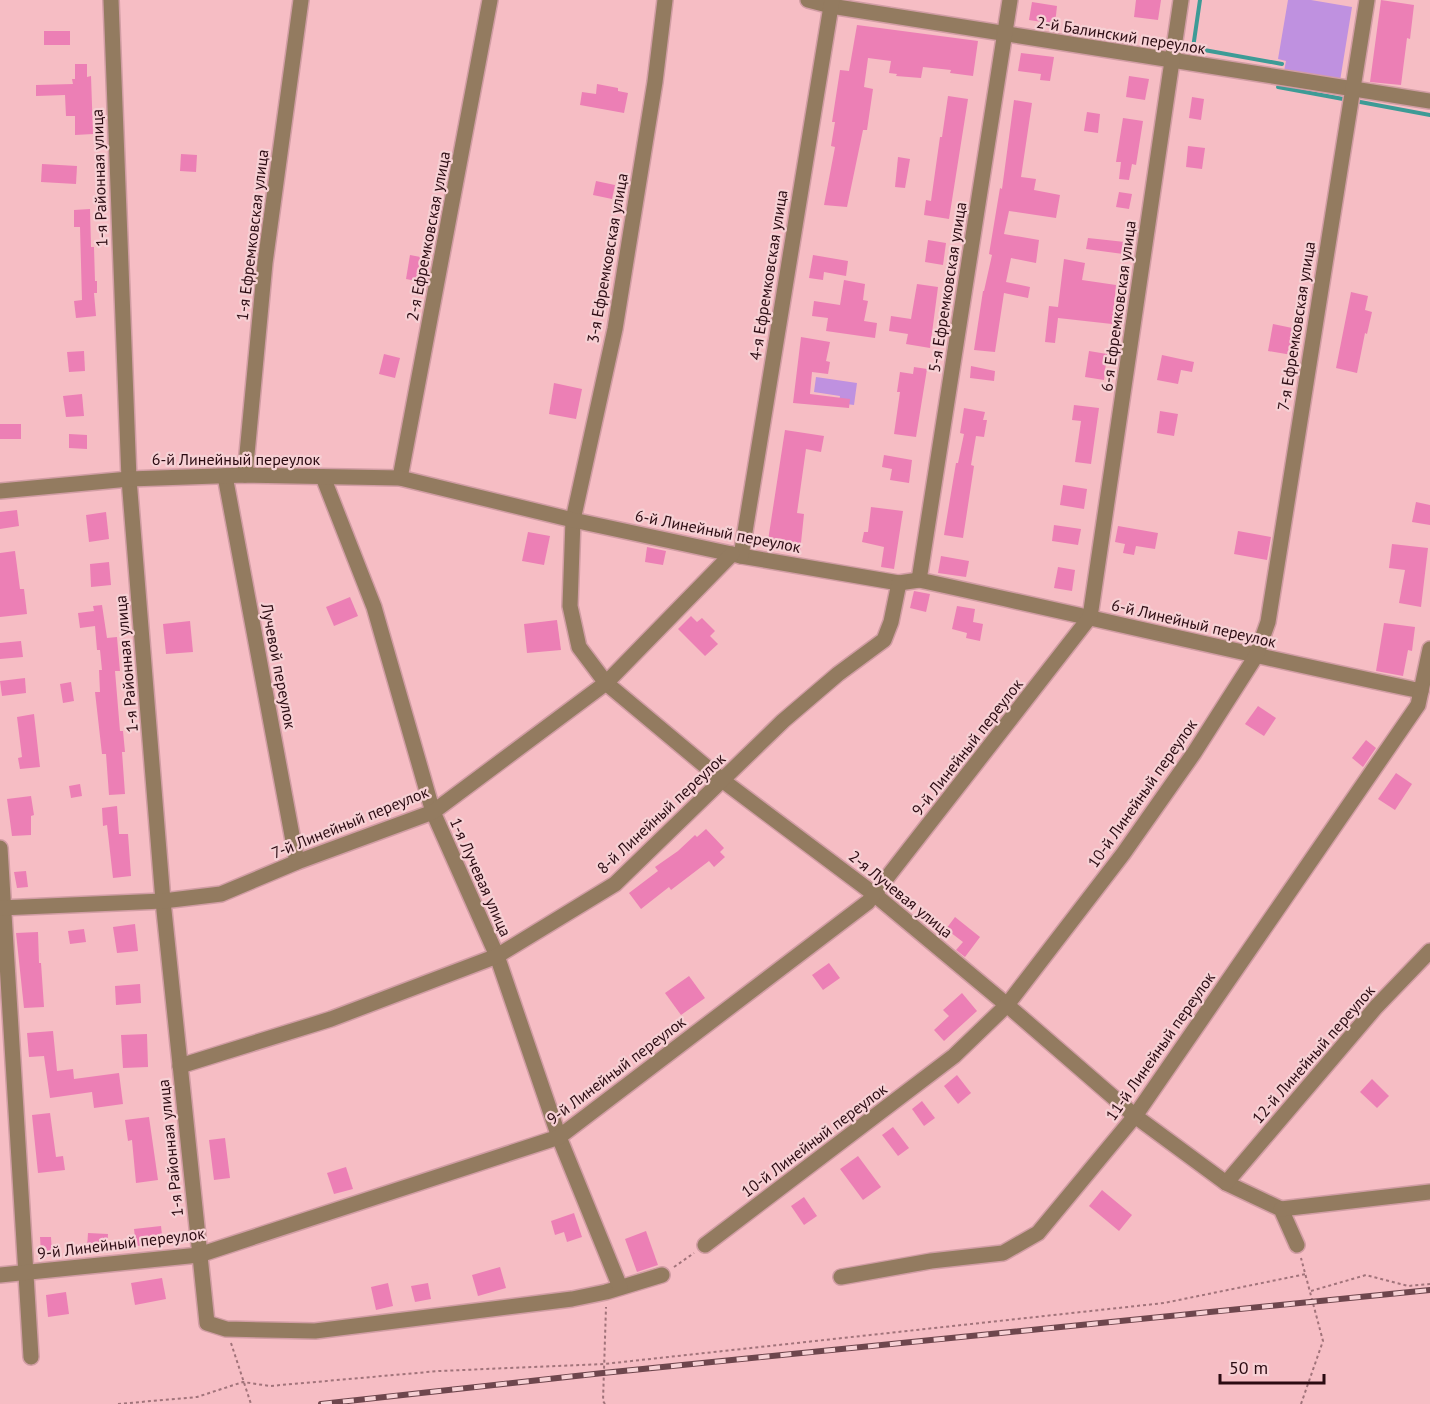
<svg xmlns="http://www.w3.org/2000/svg" width="1430" height="1404" viewBox="0 0 1430 1404" font-family="'PT Sans',sans-serif">
	<style>
		.green { fill: #bf91e0 }
		.lines { fill: none; stroke-linecap: round; stroke-linejoin: round }
		.stream { stroke: #3d9b96; stroke-width: 4 }
		.building { fill: #ec7fb5 }
		.minor-casing { stroke: #d19da4; stroke-width: 18 }
		.path { stroke: #a1737a; stroke-width: 2; stroke-dasharray: 3 3; stroke-linecap: butt }
		.minor { stroke: #937b60; stroke-width: 15 }
		.rail-casing { stroke: #6e464d; stroke-width: 6 }
		.rail { stroke: #f6d0d4; stroke-width: 4; stroke-dasharray: 11; stroke-linecap: butt }
		.labels { text-anchor: middle; stroke-width: 4.5; stroke-linejoin: round; paint-order: stroke }
		.street-label { font-size: 16px; fill: #2b0b12; stroke: #f6d0d4 }
	</style>
	<rect width="100%" height="100%" fill="#f6bdc4"/>
	<g class="green">
		<path d="M1288,0H1311L1352,7L1340,81L1284,71L1286,61L1278,59Z"/>
		<path d="M816,377L857,383L854,405L839,403L840,396L814,392Z"/>
	</g>
	<g class="lines">
		<g class="stream">
			<path d="M1200,0L1193,48L1282,64"/>
			<path d="M1278,87L1343,99"/>
			<path d="M1355,101L1430,115"/>
		</g>
	</g>
	<g class="building">
		<path d="M1136,0H1161L1158,20L1134,17Z"/>
		<path d="M1381,0L1414,5L1410,39L1407,38L1401,85L1370,82Z"/>
		<path d="M1032,2L1057,6L1055,24L1029,20Z"/>
		<path d="M857,25L978,41L973,76L950,73L951,70L923,67L921,78L896,76L897,74L889,73L891,61L868,58L864,87L873,89L867,130H863L847,207L824,205L835,147L831,146L835,122H832L840,70L849,71Z"/>
		<rect x="44" y="31" width="26" height="14"/>
		<path d="M1021,53L1054,57L1050,81L1040,80L1041,74L1018,71Z"/>
		<path d="M75,64H87V77L91,76L93,134L75,135V116H66L65,95L36,96V85L73,84L72,79H75Z"/>
		<path d="M1129,76L1149,79L1145,100L1126,97Z"/>
		<path d="M597,84L618,88V91L628,93L624,113L580,105L582,92L596,94Z"/>
		<path d="M948,96L968,99L949,219L924,215L926,200L931,201L940,137H942Z"/>
		<path d="M1192,97L1204,99L1201,120L1189,118Z"/>
		<path d="M1014,100L1032,103L1021,177L1036,179L1034,190L1060,195L1056,218L1009,211L1004,234L1039,240L1036,263L1011,258L1006,282L1030,287L1028,298L1004,293L995,352L974,350L983,291H984L992,255L989,254L1000,188L1002,189Z"/>
		<path d="M1087,112L1100,114L1098,133L1084,131Z"/>
		<path d="M1123,118L1143,121L1136,165L1132,164L1129,180L1119,179L1121,162H1116Z"/>
		<path d="M1188,146L1205,148L1202,169L1186,167Z"/>
		<path d="M181,154L197,155L196,172L180,171Z"/>
		<path d="M898,157L910,159L905,188L895,187Z"/>
		<path d="M42,164L77,166L76,184L41,182Z"/>
		<path d="M596,181L615,185L612,199L593,195Z"/>
		<path d="M1119,192L1132,194L1129,209L1116,207Z"/>
		<path d="M90,209L91,247H94L95,281H97V293H94L96,316L76,318L74,301L82,300L80,227H74V210Z"/>
		<path d="M1088,238L1125,242L1123,254L1086,249Z"/>
		<path d="M928,240L946,243L943,265L925,262Z"/>
		<path d="M410,255L431,259L427,283L406,279Z"/>
		<path d="M813,255L848,261L846,276L824,272L823,280L809,278Z"/>
		<path d="M1064,259L1085,263L1082,280L1116,285L1112,324L1058,318L1055,343L1045,342L1049,306L1058,307Z"/>
		<path d="M844,280L865,284L863,300L868,301L864,321L877,323L875,338L826,331L828,318L812,316L814,301L840,305Z"/>
		<path d="M917,284L938,287L930,348L906,344L908,334L889,331L891,316L911,319Z"/>
		<path d="M1351,292L1368,296L1365,310L1372,312L1367,334L1365,333L1357,373L1336,368Z"/>
		<path d="M1273,324L1297,329L1292,355L1268,351Z"/>
		<path d="M801,337L830,342L826,361L830,362L828,374L812,372L810,394L850,399L849,408L793,403Z"/>
		<path d="M84,351L85,371L69,372L67,352Z"/>
		<path d="M1089,351L1107,354L1104,380L1085,377Z"/>
		<path d="M384,354L400,358L395,378L379,374Z"/>
		<path d="M1162,355L1194,362L1192,372L1181,370L1178,384L1157,380Z"/>
		<path d="M971,366L995,371L994,381L970,378Z"/>
		<path d="M914,367L927,369L916,437L894,434L900,392H897L900,372L913,374Z"/>
		<path d="M554,383L582,389L576,419L549,414Z"/>
		<path d="M82,394L84,416L66,417L63,396Z"/>
		<path d="M1074,405L1099,408L1091,464L1075,462L1081,421L1072,420Z"/>
		<path d="M964,408L985,412L983,420H987L984,437L976,436L971,465L974,466L963,538L944,535L956,463H958L964,434L960,433Z"/>
		<path d="M1160,411L1178,414L1174,436L1157,433Z"/>
		<rect x="0" y="424" width="21" height="15"/>
		<path d="M785,430L824,436L821,452L806,449L797,513L804,514L800,552L767,547Z"/>
		<path d="M69,434L87,435V449L69,448Z"/>
		<path d="M884,455L912,460L909,483L890,480L892,469L882,467Z"/>
		<path d="M1063,485L1087,489L1084,509L1060,505Z"/>
		<path d="M1416,502L1430,505V525L1412,522Z"/>
		<path d="M871,507L903,511L894,569L881,567L884,547L862,542L864,532H868Z"/>
		<path d="M17,510L19,526L0,529V512Z"/>
		<path d="M106,512L109,539L89,542L86,515Z"/>
		<path d="M1054,525L1081,529L1078,545L1052,541Z"/>
		<path d="M1118,526L1158,533L1155,549L1136,546L1134,555L1123,553L1125,544L1115,542Z"/>
		<path d="M1238,531L1271,537L1267,560L1234,554Z"/>
		<path d="M528,532L550,536L544,565L522,561Z"/>
		<path d="M1392,544L1428,548L1421,607L1399,603L1405,570L1389,568Z"/>
		<path d="M647,547L666,551L663,565L645,562Z"/>
		<path d="M15,551L20,589H24L27,614L0,617V553Z"/>
		<path d="M941,556L969,561L966,577L938,573Z"/>
		<path d="M109,562L111,585L91,587L90,564Z"/>
		<path d="M1058,567L1075,570L1072,591L1054,588Z"/>
		<path d="M914,591L930,594L926,612L910,608Z"/>
		<path d="M350,597L358,616L334,626L326,607Z"/>
		<path d="M102,605L107,638L117,637L120,671H115L120,731H123L125,752H122L125,794L109,795L106,754H102L95,692H100L99,670H102L100,650H97L95,626L80,628L78,613L94,611L93,606Z"/>
		<path d="M957,606L975,609L973,622L983,624L980,641L966,638L967,633L952,629Z"/>
		<path d="M691,616L697,622L702,618L715,631L710,636L718,644L705,656L678,629Z"/>
		<path d="M557,620L561,650L527,653L524,624Z"/>
		<path d="M190,621L193,652L166,654L163,624Z"/>
		<path d="M1384,623L1415,627L1412,651L1408,650L1403,676L1376,671Z"/>
		<path d="M21,641L23,657L0,659V643Z"/>
		<path d="M25,678L26,693L2,696L0,681Z"/>
		<path d="M71,682L74,701L63,703L60,684Z"/>
		<path d="M1258,706L1276,718L1264,736L1245,724Z"/>
		<path d="M34,714L40,767L20,769L18,758L22,757L17,717Z"/>
		<path d="M1366,740L1376,748L1363,767L1352,758Z"/>
		<path d="M1396,773L1412,784L1395,810L1378,799Z"/>
		<path d="M80,784L82,796L71,798L69,786Z"/>
		<path d="M31,796L34,815L31,816V835L12,836L7,799Z"/>
		<path d="M117,806L119,834H128L131,876L113,878L107,825L103,826L102,808Z"/>
		<path d="M706,829L724,848L720,852L725,857L714,867L709,861L671,890L669,887L641,909L629,893L658,871L655,867L678,851L695,835L697,837Z"/>
		<path d="M26,871L28,887L17,888L14,872Z"/>
		<path d="M955,917L980,937L965,957L956,950L963,942L946,929Z"/>
		<path d="M135,924L138,951L117,953L113,927Z"/>
		<path d="M84,929L86,942L70,944L68,931Z"/>
		<path d="M38,932L39,963H41L44,1007L24,1008L16,933Z"/>
		<path d="M829,963L840,978L823,990L812,975Z"/>
		<path d="M689,976L705,998L681,1015L665,993Z"/>
		<path d="M140,984L141,1003L116,1005L115,986Z"/>
		<path d="M962,993L977,1011L944,1041L934,1030L949,1016L943,1010Z"/>
		<path d="M53,1031L57,1071L73,1069L74,1079L119,1073L123,1104L94,1108L92,1092L50,1098L44,1056L29,1057L27,1033Z"/>
		<path d="M147,1034L148,1067L123,1068L121,1035Z"/>
		<path d="M957,1075L971,1093L958,1104L944,1086Z"/>
		<path d="M1372,1079L1389,1096L1377,1108L1360,1092Z"/>
		<path d="M922,1101L935,1118L924,1126L912,1109Z"/>
		<path d="M50,1113L56,1157L63,1156L65,1170L38,1173L32,1115Z"/>
		<path d="M149,1117L158,1180L136,1183L132,1140L128,1141L125,1120Z"/>
		<path d="M893,1127L909,1148L898,1156L882,1135Z"/>
		<path d="M225,1138L230,1178L214,1180L209,1140Z"/>
		<path d="M858,1156L881,1187L863,1200L840,1169Z"/>
		<path d="M346,1167L353,1189L334,1194L327,1173Z"/>
		<path d="M1102,1190L1132,1215L1119,1231L1089,1206Z"/>
		<path d="M804,1197L817,1216L804,1225L791,1206Z"/>
		<path d="M574,1213L582,1237L567,1242L564,1232L555,1235L551,1221Z"/>
		<path d="M161,1226L163,1244L136,1246L134,1229Z"/>
		<path d="M646,1231L658,1265L637,1272L625,1239Z"/>
		<path d="M88,1233L108,1234L107,1249L87,1248Z"/>
		<path d="M40,1237H51L52,1253L41,1254Z"/>
		<path d="M500,1267L506,1288L478,1296L472,1275Z"/>
		<path d="M162,1278L166,1299L135,1305L131,1283Z"/>
		<path d="M388,1283L393,1306L376,1310L371,1287Z"/>
		<path d="M428,1283L431,1299L415,1302L411,1286Z"/>
		<path d="M66,1292L69,1314L48,1317L46,1295Z"/>
	</g>
	<g class="lines">
		<g class="minor-casing">
			<g id="minor">
				<path d="M111,0L129,479L163,901L207,1323L226,1329L315,1331L572,1299L606,1292L662,1275"/>
				<path d="M665,0L655,82L615,329L573,520L570,606L579,647L606,683L722,780L874,894L1007,1005L1135,1116L1226,1183L1281,1209L1297,1245"/>
				<path d="M808,0L831,6L1430,101"/>
				<path d="M245,475L265,263L301,0"/>
				<path d="M225,476L297,862"/>
				<path d="M323,477L374,607L433,812L497,956L559,1137L620,1287"/>
				<path d="M400,478L490,0"/>
				<path d="M0,491L129,479L245,475L400,478L573,520L741,556L899,583L919,580C1087,616 1253,656 1421,691"/>
				<path d="M741,556L832,0"/>
				<path d="M919,580L1010,0"/>
				<path d="M0,848L31,1357"/>
				<path d="M0,908L163,901L221,894L297,862L433,812L606,683L732,554"/>
				<path d="M180,1066L331,1019L497,956L615,884L783,721L838,674L884,640L891,622L899,583"/>
				<path d="M1226,1183L1376,1007L1430,951"/>
				<path d="M1281,1209L1430,1192"/>
				<path d="M705,1245L954,1056L1007,1005L1123,854L1194,753L1256,656L1268,622L1367,0"/>
				<path d="M0,1275L199,1255L559,1137L868,902L1090,617L1181,0"/>
				<path d="M841,1277L931,1261L1003,1253L1038,1233L1135,1116L1418,705L1430,649"/>
			</g>
		</g>
		<g class="path">
			<path d="M674,1267L694,1253"/>
			<path d="M1311,1291L1366,1275L1408,1286L1430,1284"/>
			<path d="M231,1343L251,1404"/>
			<path d="M118,1404L197,1397L243,1382L270,1386L439,1371L604,1364L1164,1303L1306,1274"/>
			<path d="M605,1404L603,1401L606,1307"/>
			<path d="M1301,1404L1323,1341L1301,1258"/>
		</g>
		<use href="#minor" class="minor"/>
		<g class="rail-casing">
			<path id="rail" d="M321,1404L603,1373L1430,1290"/>
		</g>
		<use href="#rail" class="rail"/>
	</g>
	<g class="labels">
		<g class="street-label">
			<text transform="translate(1121 35) rotate(9)" y="6">2-й Балинский переулок</text>
			<text transform="translate(99 178) rotate(-92)" y="6">1-я Районная улица</text>
			<text transform="translate(252 235) rotate(-83)" y="6">1-я Ефремковская улица</text>
			<text transform="translate(428 236) rotate(-79)" y="6">2-я Ефремковская улица</text>
			<text transform="translate(607 258) rotate(-80)" y="6">3-я Ефремковская улица</text>
			<text transform="translate(768 275) rotate(-81)" y="6">4-я Ефремковская улица</text>
			<text transform="translate(947 287) rotate(-81)" y="6">5-я Ефремковская улица</text>
			<text transform="translate(1118 306) rotate(-82)" y="6">6-я Ефремковская улица</text>
			<text transform="translate(1296 326) rotate(-81)" y="6">7-я Ефремковская улица</text>
			<text x="236" y="465">6-й Линейный переулок</text>
			<text transform="translate(718 531) rotate(11)" y="6">6-й Линейный переулок</text>
			<text transform="translate(1194 623) rotate(13)" y="6">6-й Линейный переулок</text>
			<text transform="translate(126 664) rotate(-95)" y="6">1-я Районная улица</text>
			<text transform="translate(279 666) rotate(79)" y="6">Лучевой переулок</text>
			<text transform="translate(967 747) rotate(-52)" y="6">9-й Линейный переулок</text>
			<text transform="translate(1142 793) rotate(-55)" y="6">10-й Линейный переулок</text>
			<text transform="translate(661 813) rotate(-43)" y="6">8-й Линейный переулок</text>
			<text transform="translate(350 822) rotate(-22)" y="6">7-й Линейный переулок</text>
			<text transform="translate(481 877) rotate(66)" y="6">1-я Лучевая улица</text>
			<text transform="translate(901 894) rotate(39)" y="6">2-я Лучевая улица</text>
			<text transform="translate(1160 1046) rotate(-55)" y="6">11-й Линейный переулок</text>
			<text transform="translate(1313 1054) rotate(-49)" y="6">12-й Линейный переулок</text>
			<text transform="translate(616 1070) rotate(-37)" y="6">9-й Линейный переулок</text>
			<text transform="translate(814 1140) rotate(-37)" y="6">10-й Линейный переулок</text>
			<text transform="translate(170 1148) rotate(-96)" y="6">1-я Районная улица</text>
			<text transform="translate(121 1243) rotate(-7)" y="6">9-й Линейный переулок</text>
		</g>
	</g>
	<path d="M1220 1374v9h104v-9" fill="none" stroke="#2b0b12" stroke-width="3"/>
	<text x="1229" y="1374" font-size="18" fill="#2b0b12" stroke="#f6d0d4" stroke-width="4.5" paint-order="stroke">50 m</text>
</svg>
